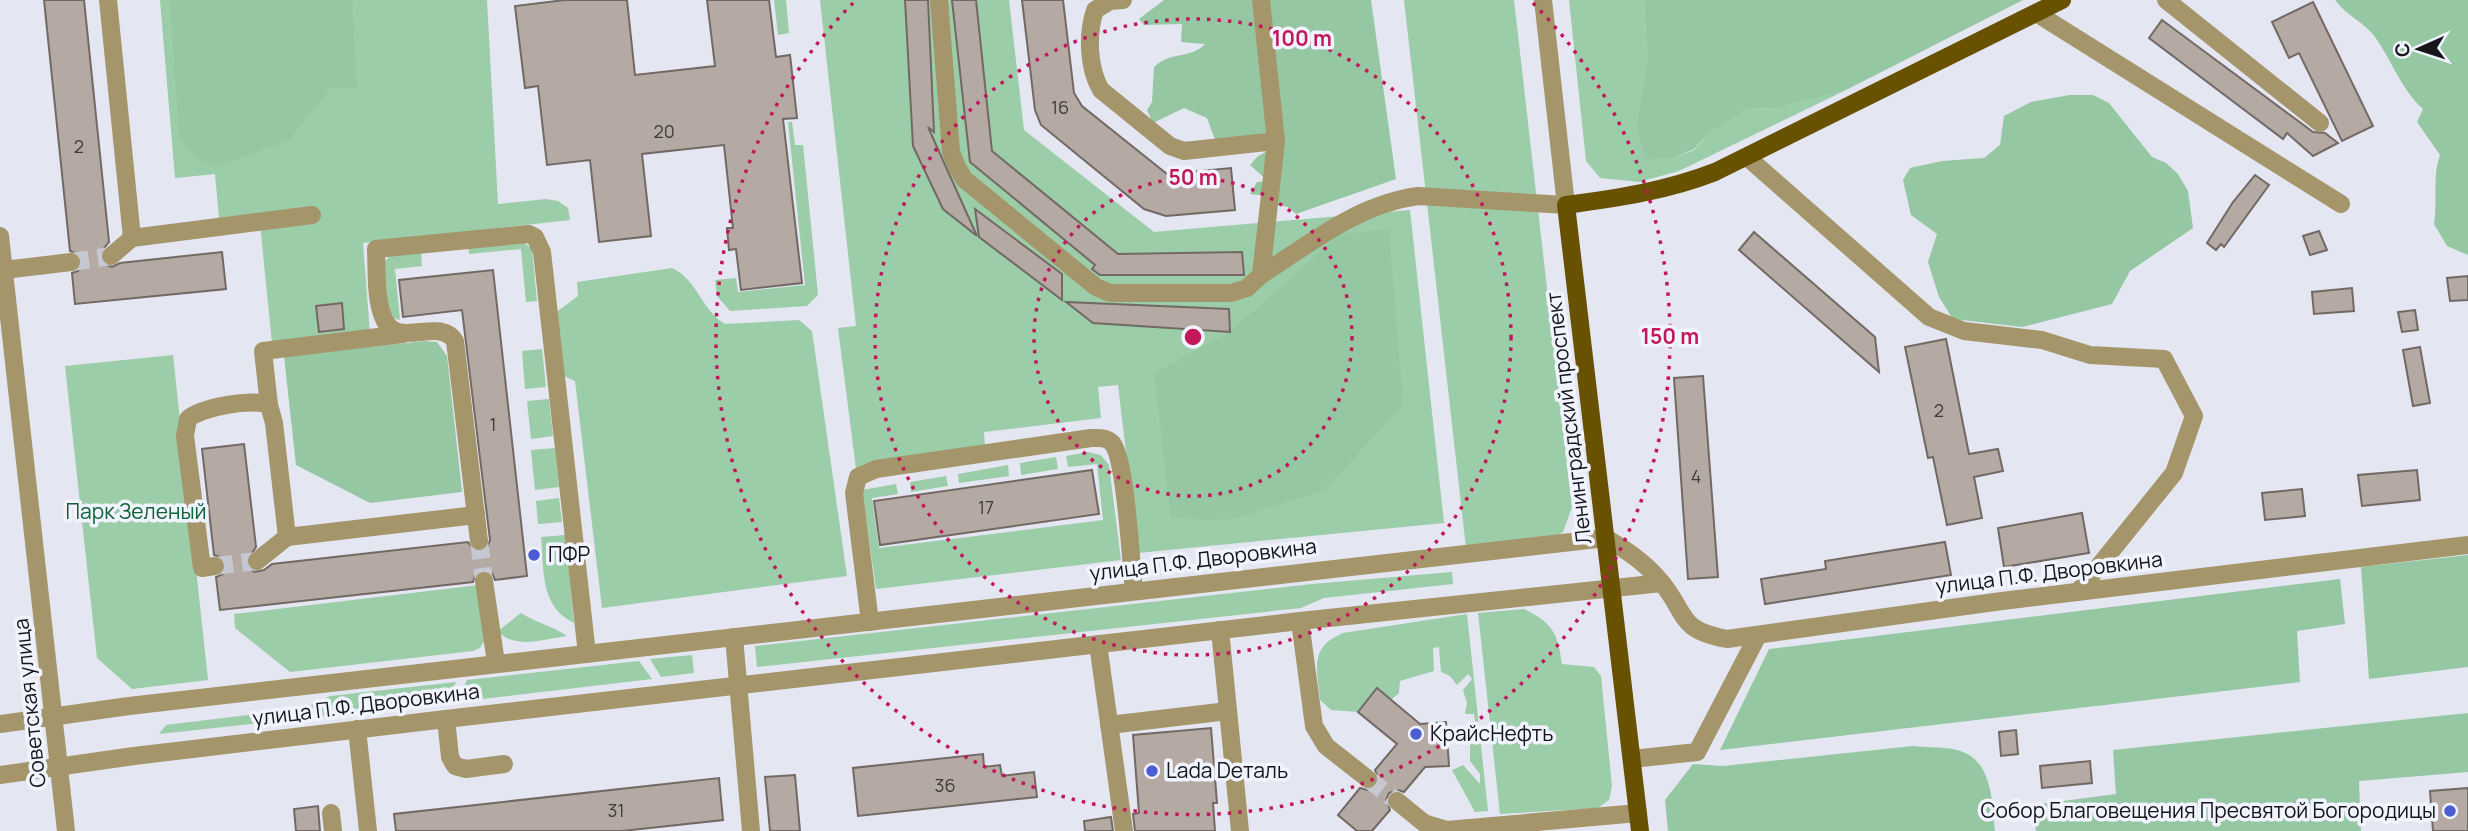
<svg xmlns="http://www.w3.org/2000/svg" width="2468" height="831" viewBox="0 0 2468 831" font-family="Manrope,sans-serif">
	<style>
		.green { fill: #9acda8 }
		.forest { fill: #94c7a2 }
		.building { fill: #b5a9a4; stroke: #736964; stroke-width: 2 }
		.lines { fill: none; stroke-linecap: round; stroke-linejoin: round }
		.minor-tunnel { stroke: #c5c7d1; stroke-width: 18; stroke-dasharray: 18 9; stroke-linecap: butt }
		.minor { stroke: #a4956b; stroke-width: 18 }
		.major { stroke: #685100; stroke-width: 18 }
		.ring { fill: none; stroke: #c2185b; stroke-width: 3.5; stroke-dasharray: 3.5 7 }
		.poi-dot { fill: #4b5dd2; stroke: #f1f3fe; stroke-width: 2.5 }
		.labels { text-anchor: middle; stroke-width: 7; stroke-linejoin: round; paint-order: stroke }
		.number-label { font-size: 18px; fill: #3e3b3c }
		.street-label { font-size: 21px; fill: #16161a; stroke: #f1f3fe }
		.park-label { font-size: 21px; fill: #126336; stroke: #f1f3fe }
		.poi-label { font-size: 21px; fill: #16161a; stroke: #f1f3fe; text-anchor: start }
		.centre { fill: #c2185b; stroke: #f1f3fe; stroke-width: 3.5 }
		.ring-label { font-size: 21px; text-anchor: middle; font-weight: bold; fill: #c2185b; stroke: #f1f3fe; stroke-width: 7; stroke-linejoin: round; paint-order: stroke }
	</style>
	<rect width="100%" height="100%" fill="#e4e6f1"/>
	<g class="green">
		<path d="M160,0H487L498,204L546,199L558,201L568,208L570,220L363,243L370,334L272,343L259,214L219,218L215,174L175,178Z"/>
		<path d="M774,0H786L789,33L778,35Z"/>
		<path d="M820,0H1009L1024,130L1154,232L1410,210L1444,523L1138,553L1118,385L1098,387L1101,418L984,432L985,447L856,469L838,328L856,326Z"/>
		<path d="M1404,0H1514L1572,507L1563,532L1549,541L1466,548Z"/>
		<path d="M1569,0H1644L1647,59L1636,126L1674,158L1694,150L1709,133L1748,109L1779,108L1844,91L1679,171L1639,182L1600,178L1586,161Z"/>
		<path d="M788,122H792L795,145H803L818,295L807,306L730,311L717,296L715,280L736,278L738,292L805,285Z"/>
		<path d="M521,240L532,249L537,301L526,302L521,249L469,254L468,245Z"/>
		<path d="M421,251L422,266L395,269L400,320L393,318L387,310L382,264L391,255Z"/>
		<path d="M672,268C698,280 701,310 725,324L799,320L812,331L847,576L602,608L575,381L557,373L551,316L578,296L577,282Z"/>
		<path d="M542,349L546,387L525,389L522,351Z"/>
		<path d="M173,355L208,680L132,689L97,658L65,366Z"/>
		<path d="M549,399L553,436L531,439L527,401Z"/>
		<path d="M555,448L559,487L535,490L531,450Z"/>
		<path d="M1088,452L1101,455L1109,465L1121,560L876,589L862,490L896,484L898,494L872,498L879,548L1103,520L1097,464L1068,467L1066,456Z"/>
		<path d="M1056,457L1058,469L1021,475L1020,463Z"/>
		<path d="M1008,465L1009,476L959,483L958,474Z"/>
		<path d="M946,476L948,486L911,492L910,482Z"/>
		<path d="M559,498L562,522L538,524L536,501Z"/>
		<path d="M565,535L574,623C540,607 544,570 541,537Z"/>
		<path d="M1452,572L1453,584L1324,598L1301,608L757,667L755,646L1312,584Z"/>
		<path d="M479,585L486,638L480,648L473,651L290,672L235,628L234,614Z"/>
		<path d="M1524,609C1553,623 1558,634 1562,664L1594,667L1601,676L1612,786L1609,800L1598,808L1500,814L1478,613Z"/>
		<path d="M521,613C537,623 552,626 567,636C544,639 514,650 498,631Z"/>
		<path d="M1467,614L1488,811L1475,812L1452,770L1463,765L1480,784V774L1470,761V744H1478L1474,714H1465L1467,703L1463,690L1472,679L1468,674L1457,685L1450,676L1441,672L1439,647L1433,648L1434,671L1400,681L1399,693L1391,700L1377,689L1358,712L1331,710L1320,700C1317,669 1309,647 1343,633Z"/>
		<path d="M692,655L694,673L661,677L650,659Z"/>
		<path d="M639,661L652,679L457,702L467,680Z"/>
		<path d="M456,682L446,703L159,734L166,725L305,708L330,696Z"/>
	</g>
	<g class="forest">
		<path d="M170,0H352L357,88H331L288,141L215,167L196,158L179,138Z"/>
		<path d="M1164,0H1371L1396,179L1296,214L1288,207L1277,205L1278,197L1250,194L1257,182L1268,181L1250,165L1258,156L1277,146L1217,145L1207,118L1184,108L1153,123L1147,110L1152,102L1154,67C1173,50 1189,60 1205,44L1181,42L1182,24L1144,25L1139,19Z"/>
		<path d="M1644,0H2023L1844,91L1779,108L1748,109L1709,133L1694,149L1674,158L1646,159L1636,126L1647,59Z"/>
		<path d="M2335,0H2468V255L2447,246L2434,224C2438,200 2432,178 2440,155L2417,122L2423,109C2401,89 2392,61 2375,37C2365,23 2346,15 2335,0Z"/>
		<path d="M2070,95H2093L2109,103L2152,157L2166,163L2178,174L2188,191L2193,228L2130,271L2112,304L2022,327L1953,319L1939,297L1928,262L1937,234L1911,215L1903,180L1910,168L1942,161L1984,158L2000,145L2004,116L2031,102Z"/>
		<path d="M1389,229L1403,405L1325,490L1229,520L1171,518L1154,373L1230,332L1340,234Z"/>
		<path d="M425,341L437,342L447,356L462,492L370,503L296,465L284,356Z"/>
		<path d="M2468,555V667L2369,679L2361,567Z"/>
		<path d="M2340,579L2345,624L2297,631L2300,682L1720,750L1769,649Z"/>
		<path d="M2468,713V772L2359,781L2361,831H2036L2033,805L2116,794L2113,750Z"/>
		<path d="M1913,746C1927,748 1949,746 1963,752C1993,764 1992,804 1995,831H1668L1665,800L1693,764L1723,766Z"/>
	</g>
	<g class="building">
		<path d="M44,0H84L109,242L101,252L102,263L112,267L120,263L222,252L226,289L75,304L72,273L78,271L82,261L80,255L70,251Z"/>
		<path d="M565,0H627L635,75L715,66L707,0H769L776,57L790,55L797,118L783,119L802,283L741,290L736,249L729,250L727,228H733L724,145L642,154L651,236L599,242L590,160L547,165L538,86L525,88L515,6Z"/>
		<path d="M905,0H928L934,132L928,127L977,236L943,209L913,146Z"/>
		<path d="M952,0H976L992,151L1118,254L1242,252L1244,275H1100L1092,269L1095,265L970,162Z"/>
		<path d="M1022,0H1063L1074,93L1082,106L1167,174L1231,168L1235,210L1166,216L1144,209L1041,125L1035,110Z"/>
		<path d="M2313,2L2373,126L2342,141L2299,53L2289,58L2272,22Z"/>
		<path d="M2162,20L2313,132L2325,133L2338,143L2313,156L2287,133L2283,139L2149,38Z"/>
		<path d="M2255,175L2269,185L2224,247L2221,244L2216,250L2207,243L2233,202Z"/>
		<path d="M975,209L1062,274V300L979,237Z"/>
		<path d="M2319,231L2327,250L2310,255L2303,236Z"/>
		<path d="M1754,232L1875,337L1879,372L1739,250Z"/>
		<path d="M493,270L527,576L495,580L492,573L483,570L476,573L473,582L220,610L216,577L223,574L226,565L223,558L214,555L202,449L244,444L256,547L246,562L254,572L264,570L272,564L468,542L475,552L486,550L490,540L462,310L403,317L399,280Z"/>
		<path d="M2468,276V300L2450,301L2447,278Z"/>
		<path d="M2352,288L2354,311L2314,314L2312,292Z"/>
		<path d="M1066,302L1229,309L1230,332L1093,323Z"/>
		<path d="M342,303L344,329L319,332L316,306Z"/>
		<path d="M2415,310L2418,330L2402,332L2398,312Z"/>
		<path d="M1946,339L1969,454L1998,449L2003,471L1974,477L1982,518L1947,525L1933,457L1928,458L1905,347Z"/>
		<path d="M2420,347L2430,403L2413,406L2403,350Z"/>
		<path d="M1703,376L1718,577L1688,579L1674,378Z"/>
		<path d="M1092,470L1099,514L880,545L874,501Z"/>
		<path d="M2417,470L2420,500L2362,506L2358,475Z"/>
		<path d="M2302,489L2305,516L2265,520L2262,493Z"/>
		<path d="M2082,513L2089,553L2004,567L1998,528Z"/>
		<path d="M1945,542L1951,575L1765,604L1761,579L1826,569L1825,561Z"/>
		<path d="M1377,688L1420,724L1446,722L1449,766L1425,767L1404,792L1398,790L1389,793L1386,800L1390,810L1372,831H1357L1338,815L1360,788L1367,790L1376,787L1379,780L1375,770L1397,744L1358,712Z"/>
		<path d="M1211,728L1217,803H1213L1215,831H1135L1133,814L1139,813L1133,735Z"/>
		<path d="M2016,730L2018,754L2001,756L1999,732Z"/>
		<path d="M983,754L984,767L1000,765L1002,776L1034,772L1037,797L858,816L853,768Z"/>
		<path d="M2090,761L2092,783L2042,788L2040,766Z"/>
		<path d="M795,775L800,831H770L765,777Z"/>
		<path d="M719,778L723,820L622,831H396L394,814Z"/>
		<path d="M2468,788V831H2433L2430,791Z"/>
		<path d="M318,806L320,831H296L294,809Z"/>
		<path d="M1111,817L1113,831H1085L1084,821Z"/>
	</g>
	<g class="lines">
		<g class="minor-tunnel">
			<path d="M71,262L111,256"/>
			<path d="M479,541L484,581"/>
			<path d="M215,566L257,561"/>
			<path d="M1368,779L1397,801"/>
		</g>
		<g class="minor">
			<path d="M108,0L132,238"/>
			<path d="M939,0L951,152L957,167L964,179L1096,287L1110,293H1231L1247,288L1261,275L1276,141L1184,151L1170,146L1101,90C1088,68 1087,34 1095,10L1110,1L1123,0"/>
			<path d="M1261,0L1276,141"/>
			<path d="M2166,0L2320,123"/>
			<path d="M2036,13L2341,204"/>
			<path d="M1747,157L1929,317L1964,331L2042,340L2090,355L2164,359L2194,416L2174,473L2078,592"/>
			<path d="M0,236L66,831"/>
			<path d="M111,256L132,238L312,215"/>
			<path d="M4,270L71,262"/>
			<path d="M1261,275C1311,243 1358,204 1418,196L1566,205L1543,0"/>
			<path d="M269,405L263,351L403,334"/>
			<path d="M479,541L455,341C439,316 397,350 384,319C375,300 377,270 376,249L529,234L535,237L542,252L587,654"/>
			<path d="M257,561L287,537"/>
			<path d="M215,566L202,568L185,436L188,419C201,407 253,398 269,405L274,423L287,537L476,515"/>
			<path d="M484,581L496,663"/>
			<path d="M1300,621L1314,726L1326,746L1368,779"/>
			<path d="M870,622L854,493L858,477L876,469L1091,438C1099,438 1106,437 1112,443C1126,458 1131,565 1134,591"/>
			<path d="M1220,630L1240,831"/>
			<path d="M734,637L751,831"/>
			<path d="M1098,644L1124,831"/>
			<path d="M446,719L450,757L455,766L466,769L504,764"/>
			<path d="M0,724L129,706L1606,538C1626,550 1646,563 1661,582C1688,614 1677,630 1727,639L2002,601L2468,545"/>
			<path d="M1109,725L1228,711"/>
			<path d="M357,729L368,831"/>
			<path d="M1632,759L1697,752L1758,635"/>
			<path d="M0,775L134,756L446,719L1300,621L1662,583"/>
			<path d="M1397,801L1424,823L1447,830L1638,813"/>
			<path d="M331,813L333,831"/>
		</g>
		<path class="major" d="M1640,831L1566,205C1618,198 1666,191 1715,172L2062,0"/>
	</g>
	<g class="ring">
		<circle cx="1193" cy="337" r="159"/>
		<circle cx="1193" cy="337" r="318"/>
		<path d="M1533 3A477 477 0 1 1 853 3"/>
	</g>
	<g class="poi-dot">
		<circle cx="534" cy="555" r="7"/>
		<circle cx="1416" cy="734" r="7"/>
		<circle cx="1152" cy="771" r="7"/>
		<circle cx="2450" cy="811" r="7"/>
	</g>
	<g class="labels">
		<g class="number-label">
			<text x="1060" y="114">16</text>
			<text x="664" y="138">20</text>
			<text x="79" y="153">2</text>
			<text x="1939" y="417">2</text>
			<text x="493" y="431">1</text>
			<text x="1696" y="483">4</text>
			<text x="986" y="514">17</text>
			<text x="945" y="792">36</text>
			<text x="616" y="817">31</text>
		</g>
		<g class="street-label">
			<text transform="translate(1569 418) rotate(-97)" y="7">Ленинградский проспект</text>
			<text transform="translate(1203 560) rotate(-7)" y="7">улица П.Ф. Дворовкина</text>
			<text transform="translate(2049 573) rotate(-7)" y="7">улица П.Ф. Дворовкина</text>
			<text transform="translate(30 703) rotate(-96)" y="7">Советская улица</text>
			<text transform="translate(366 705) rotate(-7)" y="7">улица П.Ф. Дворовкина</text>
		</g>
		<g class="park-label">
			<text x="136" y="519">Парк Зеленый</text>
		</g>
		<g class="poi-label">
			<text x="548" y="562">ПФР</text>
			<text x="1430" y="741">КрайсНефть</text>
			<text x="1166" y="778">Lada Dеталь</text>
			<text x="2436" y="818" text-anchor="end">Собор Благовещения Пресвятой Богородицы</text>
		</g>
	</g>
	<circle cx="1193" cy="337" r="10" class="centre"/>
	<g class="ring-label">
		<text x="1302" y="46">100 m</text>
		<text x="1193" y="185">50 m</text>
		<text x="1670" y="344">150 m</text>
	</g>
	<g transform="translate(2419 49) rotate(267)" stroke="#f1f3fe" stroke-width="5" paint-order="stroke">
	<path d="M0-5L12 26L0 18L-12 26Z" fill="#16161a"/>
	<text y="-10" font-size="19" font-weight="bold" text-anchor="middle" fill="#16161a">С</text>
	</g>
</svg>
